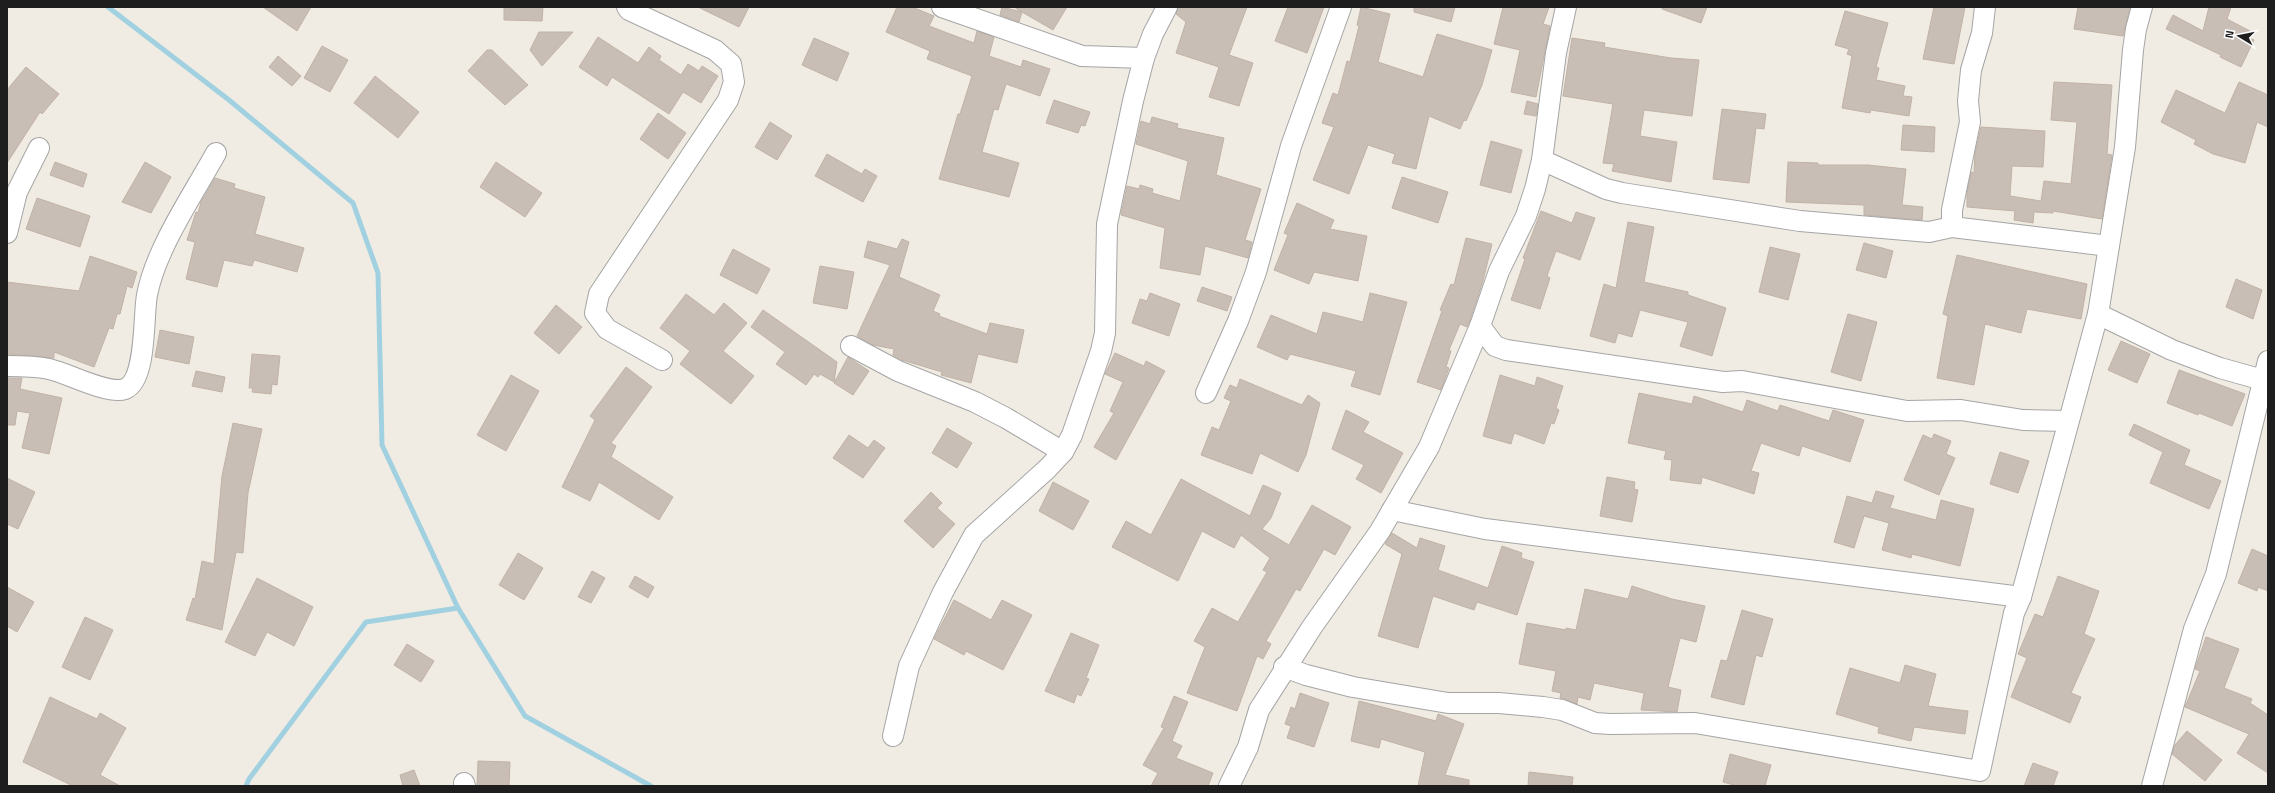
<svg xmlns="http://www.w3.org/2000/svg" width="2275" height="793" viewBox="0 0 2275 793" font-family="'Titillium Web',sans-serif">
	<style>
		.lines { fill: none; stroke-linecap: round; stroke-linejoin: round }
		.stream { stroke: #a1d1e1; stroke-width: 5 }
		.building { fill: #c8beb6; stroke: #c2b2a5 }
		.minor-casing { stroke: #a5a5a5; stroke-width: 22 }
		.minor { stroke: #fff; stroke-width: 20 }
	</style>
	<rect width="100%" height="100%" fill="#f0ece3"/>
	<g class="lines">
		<g class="stream">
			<path d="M108,7L229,100L353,203L378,273L382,445L458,608L525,716L651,786"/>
			<path d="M246,786L249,779L366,622L458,608"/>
		</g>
	</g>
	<g class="building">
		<path d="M263,7H311L297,31Z"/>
		<path d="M504,7H543L542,21L504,20Z"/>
		<path d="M698,7H749L739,27Z"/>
		<path d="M897,7H912L934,16L929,26L974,43L977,31L994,37L989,56L1021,67L1023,60L1050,69L1040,96L1006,84L998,110L994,109L982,152L1019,163L1009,197L939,179L958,114H960L972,76L927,59L930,51L886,32Z"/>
		<path d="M1002,7L1022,12L1014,7H1067L1053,30L1022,12L1019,22L1000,15Z"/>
		<path d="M1178,7H1247L1229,55L1253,63L1239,106L1209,97L1219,67L1176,53L1186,22L1176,14Z"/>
		<path d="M1288,7H1324L1307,53L1275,41Z"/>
		<path d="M1361,7L1390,14L1378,62L1423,77L1437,34L1492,50L1482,85L1466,121L1464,120L1460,129L1429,116L1416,169L1392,163L1395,154L1368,145L1349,194L1313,180L1334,127L1322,123L1333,93L1338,95L1347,61L1350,62L1359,26L1357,25Z"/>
		<path d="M1414,7H1455L1451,22L1414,12Z"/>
		<path d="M1503,7H1549L1543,24L1550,26L1536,97L1511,92L1520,50L1494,44Z"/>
		<path d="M1662,7H1707L1701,23L1662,9Z"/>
		<path d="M1934,7H1965L1954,64L1923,59Z"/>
		<path d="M2078,7H2130L2123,36L2074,29Z"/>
		<path d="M2209,7H2231L2227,19L2250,31L2247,37L2254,40L2241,67L2220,57L2221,55L2166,29L2173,15L2203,31Z"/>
		<path d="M1845,11L1888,23L1876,67L1879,68L1876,80L1905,86L1903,96L1912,97L1909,116L1871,110L1870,113L1842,108L1852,56L1847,54L1849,49L1835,45Z"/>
		<path d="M539,32H573L542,66L530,50Z"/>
		<path d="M598,37L638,63L649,47L661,56L659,60L681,75L688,64L699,71L702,66L718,76L701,103L683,92L669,114L612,77L607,86L579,67Z"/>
		<path d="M814,38L849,53L837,81L802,65Z"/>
		<path d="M1572,38L1605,43L1604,47L1671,58L1699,60L1692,116L1644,110L1640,136L1677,142L1671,182L1612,171L1614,164L1603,163L1613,104L1563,96Z"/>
		<path d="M322,46L348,60L330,92L304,78Z"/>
		<path d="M487,50H492L528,85L505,105L468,71Z"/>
		<path d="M278,56L301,76L292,86L269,67Z"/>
		<path d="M26,67L59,94L42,114L40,112L7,163V90Z"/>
		<path d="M375,76L419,112L398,138L354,103Z"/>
		<path d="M2054,82L2112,85L2107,154L2112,155L2102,219L2053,211V213L2034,212L2033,223L2014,220L2015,211L1967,207V193L1971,172L1974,173L1975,154L1981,127L2045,131L2043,167L2012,166L2010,196L2041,201L2044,181L2071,184L2077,122L2051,120Z"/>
		<path d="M2239,82L2268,95V127L2257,122L2245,163L2213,154L2194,144L2196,140L2161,122L2176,90L2225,113Z"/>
		<path d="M1054,100L1090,112L1085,126L1081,125L1078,133L1046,123Z"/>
		<path d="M1527,101L1538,104L1536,116L1524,114Z"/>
		<path d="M1722,109L1766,114L1764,129L1756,128L1749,183L1713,179Z"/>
		<path d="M658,113L686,133L668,159L640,139Z"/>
		<path d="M1152,117L1178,124L1177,128L1224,138L1216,175L1261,189L1245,240L1252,242L1248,258L1205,246L1200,275L1160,268L1165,228L1121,215L1127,186L1139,189L1140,185L1153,189L1152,193L1180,201L1188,161L1136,144L1141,121L1150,124Z"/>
		<path d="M770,122L792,136L777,160L755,147Z"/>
		<path d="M1903,125L1935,127L1934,152L1901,150Z"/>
		<path d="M1491,141L1522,150L1511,193L1480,185Z"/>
		<path d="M827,154L862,174L865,169L877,176L863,202L815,176Z"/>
		<path d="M55,162L87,174L83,187L50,175Z"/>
		<path d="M145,162L171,177L151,213L122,202Z"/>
		<path d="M496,162L542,193L525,217L480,187Z"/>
		<path d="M1788,162L1818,163V165H1868L1906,169L1902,205L1923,207L1922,220L1864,215V205L1786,202Z"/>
		<path d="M1402,177L1448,192L1438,223L1392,208Z"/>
		<path d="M215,178L235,184L234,188L265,197L255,234L304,248L297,272L254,260L252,266L224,260L217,287L186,279L195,242L187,240L196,212L198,213L201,202Z"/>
		<path d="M37,198L90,216L80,247L26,229Z"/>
		<path d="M1297,203L1334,220L1330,229L1367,236L1358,281L1314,272L1309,284L1274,270L1288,235L1284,233Z"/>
		<path d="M1541,211L1572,223L1576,212L1595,218L1580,260L1556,251L1547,276L1550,278L1540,309L1511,300L1525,259L1523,258Z"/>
		<path d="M1628,222L1654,227L1644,282L1688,292V295L1726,308L1712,356L1680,346L1688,322L1640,310L1632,337L1618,333L1615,343L1590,336L1604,284L1616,288Z"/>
		<path d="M1466,238L1492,244L1483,281L1470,320L1467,327L1460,324L1449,350L1451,351L1446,367L1449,368L1441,390L1417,382L1442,311L1440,310L1451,284L1454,285Z"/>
		<path d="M902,239L909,242L899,277L940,295L933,311L940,314L939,316L987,334L990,323L1024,330L1017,363L978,354L971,383L941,375L942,372L902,360L893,355L894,349L873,345L857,336L890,265L864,257L868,241L897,249Z"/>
		<path d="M1864,243L1893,251L1886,278L1856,270Z"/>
		<path d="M1770,247L1800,254L1788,300L1759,292Z"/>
		<path d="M733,249L770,269L757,294L720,275Z"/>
		<path d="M1957,255L2087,284L2081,319L2027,309L2021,333L1985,324L1974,385L1937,378L1948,316L1943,314Z"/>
		<path d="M90,256L137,272L132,288L127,286L120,314H117L113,329L109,328L94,367L54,352V358L7,354V282L79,291Z"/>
		<path d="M820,266L854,272L847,309L813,303Z"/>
		<path d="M2236,279L2262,290L2253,319L2226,307Z"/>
		<path d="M1202,287L1232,297L1227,311L1197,301Z"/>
		<path d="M1150,293L1180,304L1169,336L1132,323L1140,299L1147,301Z"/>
		<path d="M1370,293L1407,302L1380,395L1351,386L1356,371L1290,354L1287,360L1257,347L1271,315L1317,334L1323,312L1363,322Z"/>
		<path d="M686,294L714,315L724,303L747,323L723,351L754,376L731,404L680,364L690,351L660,328Z"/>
		<path d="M556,305L582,327L559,354L534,333Z"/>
		<path d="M763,310L837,362L834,382L820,374L818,377L814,374L806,385L776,364L785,352L751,327Z"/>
		<path d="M1848,314L1877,322L1861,381L1831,372Z"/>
		<path d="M160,330L194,337L189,364L155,357Z"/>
		<path d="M2121,341L2150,354L2137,383L2108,370Z"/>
		<path d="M1115,353L1144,366L1146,361L1165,371L1116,460L1094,447L1114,413L1110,411L1123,382L1105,374Z"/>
		<path d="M252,354L280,356L277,385L272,384L271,394L252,392L253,388H249Z"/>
		<path d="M848,357L869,371L853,395L834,383Z"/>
		<path d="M626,367L652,387L611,443L616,446L611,457L673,497L659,520L599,482L590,501L562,487L595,420L590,416Z"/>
		<path d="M2179,370L2245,394L2232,426L2199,413L2198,415L2167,403Z"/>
		<path d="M196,371L225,377L222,392L192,386Z"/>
		<path d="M511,375L539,391L506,451L477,435Z"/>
		<path d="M1500,375L1535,386L1537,377L1563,386L1556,408L1559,410L1554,424L1551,423L1544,444L1514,433L1511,444L1483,436Z"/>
		<path d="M7,378H22L20,389L62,398L49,454L22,448L30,413L17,411L15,425H7Z"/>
		<path d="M1240,379L1302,405L1308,395L1320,403L1306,455L1298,472L1260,453L1252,474L1201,455L1212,427L1219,430L1231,401L1224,398L1230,385L1237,388Z"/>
		<path d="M1639,393L1692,404L1694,396L1743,412L1747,400L1778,411L1780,405L1829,421L1833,410L1864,420L1850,462L1802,446L1799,456L1761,443L1751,471L1759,473L1754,494L1702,477L1701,484L1670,480L1672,460L1664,459L1666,451L1628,443Z"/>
		<path d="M1346,410L1369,422L1363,432L1403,453L1381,493L1356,479L1364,465L1332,449Z"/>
		<path d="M233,423L262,429L248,493L243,553L236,552L222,630L186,620L193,598L195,599L202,561L214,564L222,476Z"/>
		<path d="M2134,424L2190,450L2184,465L2221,481L2209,509L2150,483L2163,452L2129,435Z"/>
		<path d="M947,428L972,443L957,468L932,453Z"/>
		<path d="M1934,434L1951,441L1946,454L1955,458L1939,495L1904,480L1923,435L1932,439Z"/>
		<path d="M849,435L868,448L874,440L885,448L863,478L833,458Z"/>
		<path d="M2000,452L2029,461L2018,493L1990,484Z"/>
		<path d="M1607,477L1635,482L1634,489L1638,490L1632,522L1600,516Z"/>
		<path d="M7,478L35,492L18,529L7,524Z"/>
		<path d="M1181,479L1250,516L1263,485L1281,493L1271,518L1262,529L1289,545L1312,505L1351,527L1335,555L1324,549L1300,591L1296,589L1266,641L1271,644L1263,659L1257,656L1237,711L1187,693L1205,647L1194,641L1212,608L1238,622L1267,572L1263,570L1270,558L1241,535L1234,548L1202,531L1178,581L1112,547L1126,521L1151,535Z"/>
		<path d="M1053,482L1089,501L1073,530L1039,511Z"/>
		<path d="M1876,491L1894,496L1890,508L1936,520L1941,500L1974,509L1960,566L1912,554L1911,558L1882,550L1889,523L1864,516L1854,548L1834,542L1847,496L1872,503Z"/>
		<path d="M931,492L942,503L937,508L955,524L933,548L904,521Z"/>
		<path d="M1392,533L1417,548L1420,538L1445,546L1438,570L1488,588L1502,546L1522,553L1521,558L1534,562L1517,615L1477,602L1474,610L1433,596L1418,648L1378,636L1402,554L1385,544Z"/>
		<path d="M2252,549L2268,556V591L2258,587L2257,591L2238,583Z"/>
		<path d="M518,553L543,568L524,600L499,585Z"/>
		<path d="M592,571L605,578L591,603L578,597Z"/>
		<path d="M635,576L654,587L648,598L629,587Z"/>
		<path d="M2058,576L2099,591L2084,634L2095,639L2071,693L2081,697L2070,723L2011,697L2027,658L2018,654L2035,614L2043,617Z"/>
		<path d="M257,578L313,607L294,646L267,632L255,656L225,642Z"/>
		<path d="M1632,586L1672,599L1705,606L1696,642L1680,638L1668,687L1681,690L1677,712L1641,710L1644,693L1594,683L1590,700L1578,697L1577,704L1560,698L1561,693L1552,691L1556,671L1519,664L1527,623L1566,630V628L1576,630L1585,589L1628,599Z"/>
		<path d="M7,587L34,602L17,632L7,626Z"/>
		<path d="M954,600L991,620L1002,600L1032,615L1003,670L966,651L964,655L934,639Z"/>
		<path d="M1742,610L1773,619L1762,657L1756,655L1744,705L1711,697L1721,660L1727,661Z"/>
		<path d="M85,617L113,630L90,680L62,667Z"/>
		<path d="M1071,633L1099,645L1086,678L1089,679L1081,696L1077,694L1074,703L1045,691Z"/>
		<path d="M2206,637L2239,649L2224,688L2252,699L2250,703L2268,715V773L2237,753L2249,734L2185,707L2200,671L2195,669Z"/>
		<path d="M407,644L434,661L421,682L394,665Z"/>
		<path d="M1905,665L1936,674L1928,706L1968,711L1965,734L1914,727L1911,741L1878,733L1879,727L1836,714L1850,668L1900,683Z"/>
		<path d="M1300,693L1329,703L1314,747L1287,738L1291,726L1285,724L1291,707L1295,709Z"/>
		<path d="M1174,696L1188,702L1172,741L1182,746L1176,758L1213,773L1208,786H1151L1158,773L1143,765L1164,728L1161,727Z"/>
		<path d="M50,697L97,719L100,713L126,728L100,775L120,786H73L23,762Z"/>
		<path d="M1359,701L1436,721L1438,714L1464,724L1445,775L1469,780V786H1418L1425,752L1381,739L1379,748L1351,741Z"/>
		<path d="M2187,731L2222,760L2205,781L2172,754L2175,745Z"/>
		<path d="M1730,754L1771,765L1765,786H1737L1723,782Z"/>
		<path d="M478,761L510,762L509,786H477Z"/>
		<path d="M2033,763L2058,772L2053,786H2024Z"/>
		<path d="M414,770L420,786H403L400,775Z"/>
		<path d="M1529,772L1573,777L1572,786H1528Z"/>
	</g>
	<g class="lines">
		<g class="minor-casing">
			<g id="minor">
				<path d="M627,7L629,10L715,50L731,64L734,82L728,100L599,294L595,313L607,329L662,360"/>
				<path d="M942,7L1082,56L1144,58"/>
				<path d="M1542,160L1606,189L1622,193L1800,221L1929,232L1952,227L2109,246"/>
				<path d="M1952,227V210L1970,122L1968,101L1971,70L1982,33L1985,7"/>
				<path d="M7,233L17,192L39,148"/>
				<path d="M2098,314L2172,350L2220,368L2263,380"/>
				<path d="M1480,326L1495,346L1506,350L1723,382L1742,381L1907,411L1961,410L2023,420L2068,421"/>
				<path d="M851,346L898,371L975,402L1006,418L1063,452"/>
				<path d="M7,366C21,366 35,366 49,369C68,373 107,395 125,389C147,380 143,316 147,295C156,248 193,195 216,153"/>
				<path d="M1206,393L1238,321L1256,272L1291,146L1341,7"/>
				<path d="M1392,510L1485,529L2021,597"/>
				<path d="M1284,667L1306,675L1353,687L1448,703H1499L1543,707L1562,710L1595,723L1610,724L1695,723L1980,771L2014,613L2021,597L2098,314L2125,147L2133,50L2136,29L2142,7"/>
				<path d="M893,736L909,666L943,592L974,535L1047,469L1063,452L1072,435L1101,351L1105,333L1107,224L1133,101L1144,58L1153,34L1167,7"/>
				<path d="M464,783L465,786"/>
				<path d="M1229,786L1248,747L1259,710L1312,627L1380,531L1429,447L1480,326L1499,271L1526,216L1535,189L1542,160L1556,53L1566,7"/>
				<path d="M2152,786L2194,629L2216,574L2268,361"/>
			</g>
		</g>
		<use href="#minor" class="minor"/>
	</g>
	<rect width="2275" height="793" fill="none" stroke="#1e1e1e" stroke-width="16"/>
	<g transform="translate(2239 36) rotate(280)" stroke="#ffffff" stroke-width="3" paint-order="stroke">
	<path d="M0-3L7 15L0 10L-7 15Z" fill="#1e1e1e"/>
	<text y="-6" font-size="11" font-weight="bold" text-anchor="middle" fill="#1e1e1e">N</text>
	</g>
</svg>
